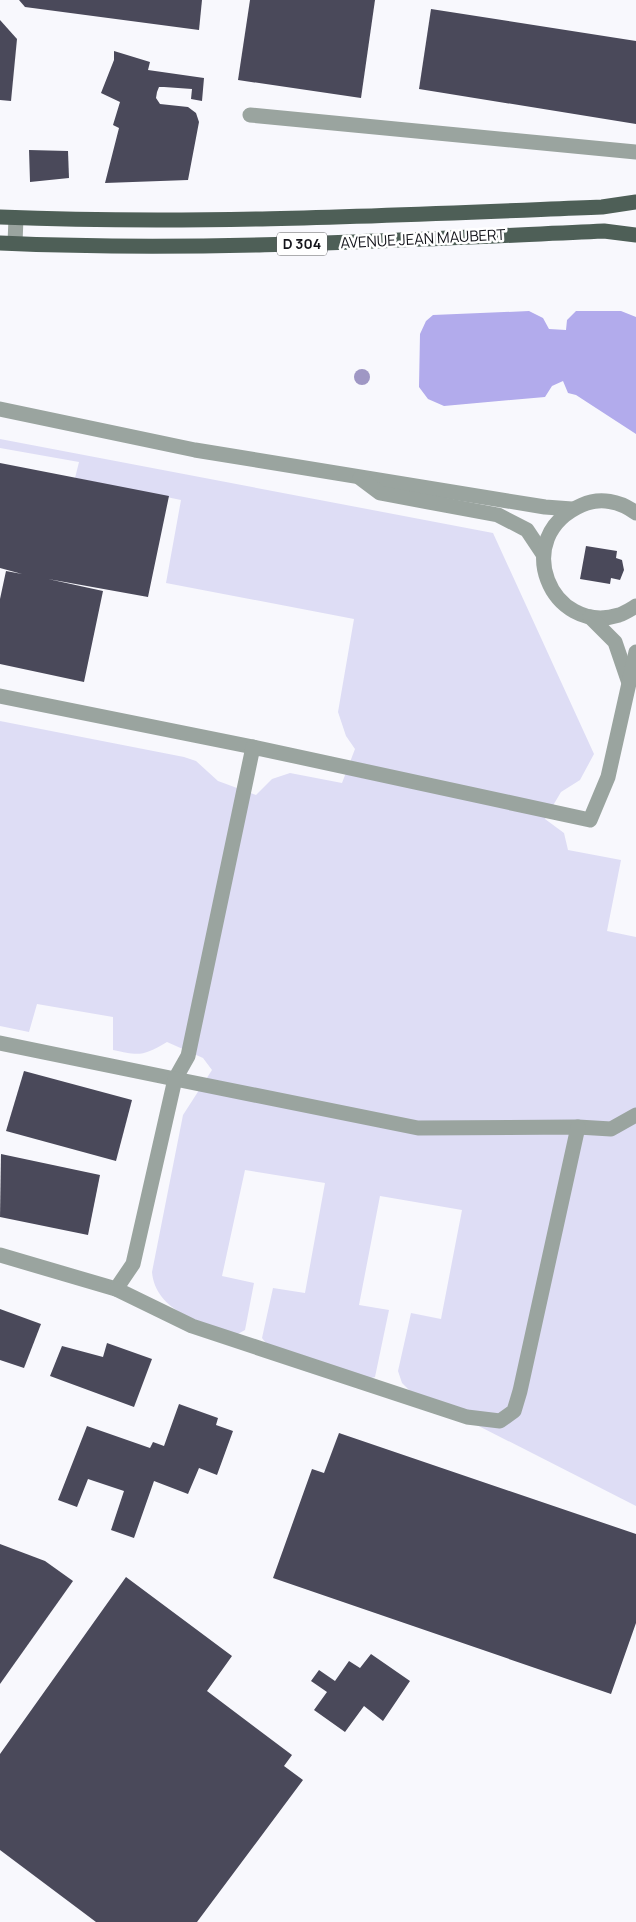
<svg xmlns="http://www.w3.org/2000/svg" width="636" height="1922" viewBox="0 0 636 1922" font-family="Manrope,sans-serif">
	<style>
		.green { fill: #deddf5 }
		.water { fill: #b2abec }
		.building { fill: #4a495a }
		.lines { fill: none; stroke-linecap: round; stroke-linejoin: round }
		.minor { stroke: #9aa49f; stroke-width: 15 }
		.major { stroke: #4e5f57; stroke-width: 15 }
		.tree { fill: #9f97c4 }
		.labels { text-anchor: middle; stroke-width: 5; stroke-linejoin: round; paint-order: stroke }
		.shield { fill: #fff; stroke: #5a5a5f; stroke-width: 1 }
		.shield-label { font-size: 14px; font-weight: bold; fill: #13131a }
		.street-label { font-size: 15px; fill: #13131a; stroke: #fff }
	</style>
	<rect width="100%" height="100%" fill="#f8f8fd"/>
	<path class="green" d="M0,439L493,533L594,754L580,780L561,792L545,819L564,833L568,850L621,860L607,931L636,937V1506L410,1391L402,1383L398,1371L411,1313L441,1319L462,1210L380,1196L359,1305L389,1310L375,1377L367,1379L268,1346L262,1338L273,1288L305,1293L325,1183L245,1170L222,1276L254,1283L245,1330L236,1335C204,1325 155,1311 152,1272L183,1115L212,1070L203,1058L167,1042C143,1056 140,1056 113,1050V1017L37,1004L29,1032L0,1026V721L184,757L196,761L218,781L256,795L272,779L290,773L342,783L355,749L346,736L338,712L354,619L166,583L181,500L75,478L79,462L0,448Z"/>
	<path class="water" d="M529,311L543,318L549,329L566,330L567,320L576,311H621L636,317V434L576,395L568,393L563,381L552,386L545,397L444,406L428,399L419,387L420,334L426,321L433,315Z"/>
	<g class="building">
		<path d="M19,0H202L199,30L25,7Z"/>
		<path d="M250,0H375L361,98L238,80Z"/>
		<path d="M431,9L636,41V124L419,89Z"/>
		<path d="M0,20L17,39L11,101L0,100Z"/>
		<path d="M114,51L150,62L148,70L204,78L202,101L191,99L192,89L164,87H159L157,92L156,98L160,104L188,107L196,113L199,122L188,180L105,183L119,128L113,125L120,102L101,93L114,60Z"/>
		<path d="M29,150L68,151L69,178L30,182Z"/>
		<path d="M0,463L169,496L148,597L48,579L103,591L84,682L0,664V599L6,571L22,574L0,568Z"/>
		<path d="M586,546L617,551L616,558L622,560L624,570L620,580L611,578L610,584L580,579Z"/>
		<path d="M24,1071L132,1100L116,1161L6,1131Z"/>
		<path d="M1,1154L100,1175L88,1235L0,1217Z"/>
		<path d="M0,1309L41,1324L24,1368L0,1360Z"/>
		<path d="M107,1343L152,1359L134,1407L50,1376L62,1346L103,1357Z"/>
		<path d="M179,1404L218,1418L216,1425L233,1431L217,1475L199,1468L188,1494L154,1481L134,1538L111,1530L124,1491L88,1479L77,1507L58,1500L87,1426L150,1448L153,1442L164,1446Z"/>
		<path d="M339,1433L636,1534V1623L611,1694L273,1578L312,1469L324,1473Z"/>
		<path d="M0,1544L45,1561L73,1581L0,1684Z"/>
		<path d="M126,1577L232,1656L207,1691L292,1755L284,1766L303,1780L197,1922H96L0,1850V1754Z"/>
		<path d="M371,1654L410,1681L383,1721L364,1706L345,1732L314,1710L327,1692L311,1681L319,1670L335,1681L349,1661L360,1668Z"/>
	</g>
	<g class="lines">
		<g class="minor">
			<path d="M250,115L636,152"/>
			<path d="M15,243L16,218"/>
			<path d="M0,409L195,450L545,507L572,509"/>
			<path d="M360,478L380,493L498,515L527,530L543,554"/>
			<path d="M636,513C620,501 600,497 582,505C509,537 551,636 619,615C625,613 631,609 636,606"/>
			<path d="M590,617L615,642L629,683"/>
			<path d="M0,696L253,747"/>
			<path d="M0,1043L175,1079L188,1056L253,747L590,820L608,777L636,652"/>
			<path d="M0,1255L116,1289L133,1264L175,1079L418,1128L578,1127L611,1129L636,1115"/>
			<path d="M116,1289L192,1326L467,1417L500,1421L514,1411L520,1391L578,1127"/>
		</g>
		<g class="major">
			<path d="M0,217C201,225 401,215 602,207L636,202"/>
			<path d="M0,243C202,252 403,240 604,231L636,235"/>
		</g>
	</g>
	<circle class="tree" cx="362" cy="377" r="8"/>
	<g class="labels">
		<rect class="shield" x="277" y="232.5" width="50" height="23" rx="4"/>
		<g class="shield-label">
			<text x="302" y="249">D 304</text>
		</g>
		<g class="street-label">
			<text transform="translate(423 239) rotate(-3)" y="5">AVENUE JEAN MAUBERT</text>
		</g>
	</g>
</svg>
